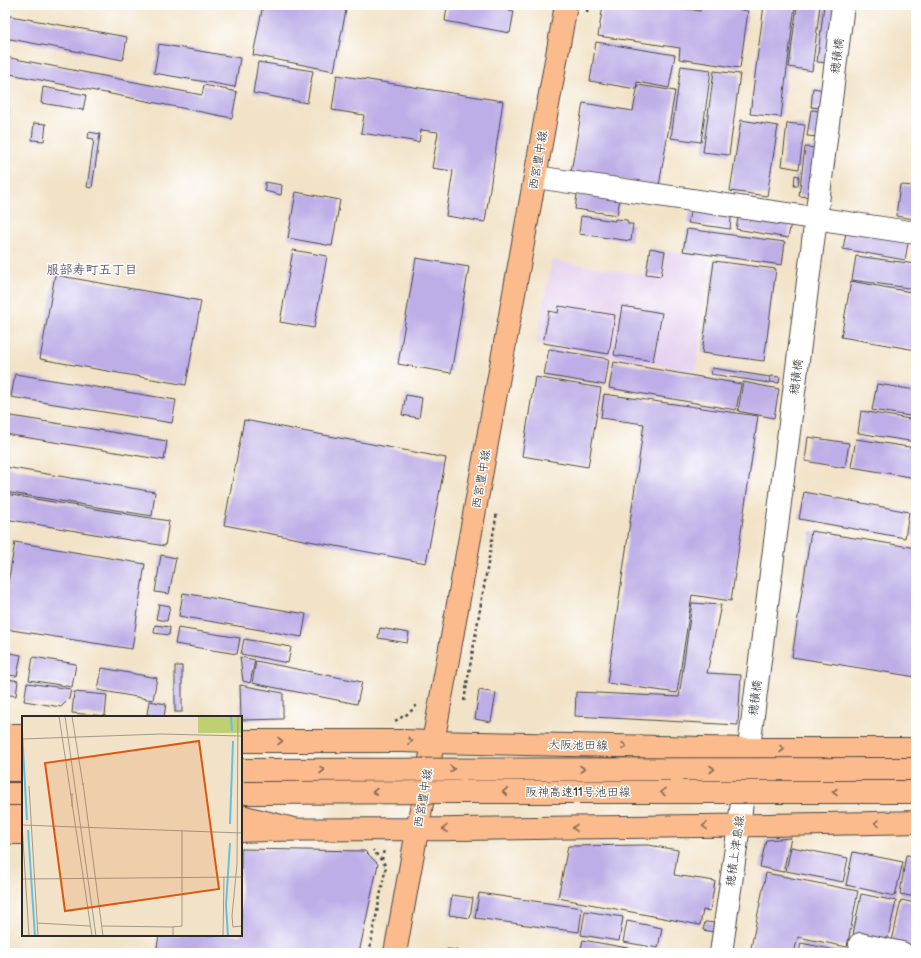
<svg xmlns="http://www.w3.org/2000/svg" width="921" height="958" viewBox="0 0 921 958" font-family="'Balsamiq Sans','Klee One',sans-serif">
	<style>
		.built { fill: #e6d2f0 }
		.building { fill: #beaee7 }
		.lines { fill: none; stroke-linecap: round; stroke-linejoin: round }
		.minor-casing { stroke: #494743; stroke-width: 24 }
		.major-casing { stroke: #494743; stroke-width: 24 }
		.highway-casing { stroke: #494743; stroke-width: 24 }
		.path { stroke: #494743; stroke-width: 2.5; stroke-dasharray: 3 3; stroke-linecap: butt }
		.minor { stroke: #fff; stroke-width: 22 }
		.major { stroke: #fbbb8d; stroke-width: 22 }
		.highway { stroke: #fbbb8d; stroke-width: 22 }
		.highway-bridge-casing { stroke: #494743; stroke-width: 24; stroke-linecap: butt }
		.highway-bridge { stroke: #fbbb8d; stroke-width: 22 }
		.oneway { stroke: #896c57 }
		.labels { text-anchor: middle; stroke-width: 3; stroke-linejoin: round; paint-order: stroke }
		.street-label { font-size: 12px; fill: #2b2b2b; stroke: #fff }
		.neighbourhood-label { font-size: 13px; font-weight: bold; fill: #5e596d; stroke: #fff }
		.inset-river { fill: none; stroke: #62c1e0; stroke-width: 2 }
		.inset-road { fill: none; stroke: #a29989; stroke-width: 1 }
		.view { fill: #df570e; fill-opacity: 0.15; stroke: #df570e; stroke-width: 2 }
		.inset-edge { fill: none; stroke: #2b2b2b; stroke-width: 2 }
	</style>
	<rect width="100%" height="100%" fill="#fff"/>
	<filter id="ink" filterUnits="userSpaceOnUse"><feTurbulence type="fractalNoise" baseFrequency=".025" numOctaves="2"/><feDisplacementMap in="SourceGraphic" scale="8" xChannelSelector="R" yChannelSelector="G"/><feConvolveMatrix kernelMatrix="1 2 1 2 8 2 1 2 1" color-interpolation-filters="sRGB"/></filter>
	<filter id="wash" filterUnits="userSpaceOnUse"><feTurbulence type="fractalNoise" baseFrequency=".012" numOctaves="4" result="noise"/><feDisplacementMap in="SourceGraphic" scale="16" xChannelSelector="R" yChannelSelector="G"/><feGaussianBlur stdDeviation="0.9" result="paint"/><feColorMatrix in="noise" values="0 0 0 0 0 0 0 0 0 0 0 0 0 0 0 0 0 1.4 0 .05"/><feComposite in="paint" operator="in"/></filter>
	<g filter="url(#wash)">
		<rect width="100%" height="100%" fill="#f2e3c8"/>
		<path class="built" d="M667,251L710,257L696,372L536,343L552,260L662,278Z"/>
		<g id="blocks">
			<g class="building">
				<path d="M263,5H347L334,71L253,55Z"/>
				<path d="M440,5H484L514,11L510,33L445,21L447,7L440,6Z"/>
				<path d="M603,5H663L700,11L701,5H709L748,11L740,68L679,59L680,48L598,36Z"/>
				<path d="M764,5H795L781,117L750,114Z"/>
				<path d="M797,5H820L812,71L789,67Z"/>
				<path d="M824,5H835L828,63L817,62Z"/>
				<path d="M5,15L127,37L123,60L5,38Z"/>
				<path d="M596,42L675,55L669,88L637,82L636,89L590,81Z"/>
				<path d="M159,44L240,58L235,87L154,73Z"/>
				<path d="M5,57L202,95L204,85L237,92L232,118L5,73Z"/>
				<path d="M258,62L313,71L307,103L253,93Z"/>
				<path d="M681,66L711,70L701,142L671,138Z"/>
				<path d="M714,71L740,74L729,155L703,152Z"/>
				<path d="M337,75L503,101L485,222L446,216L453,171L432,168L438,132L421,130L419,142L361,133L364,115L332,110Z"/>
				<path d="M638,85L675,91L659,186L571,172L583,103L633,111Z"/>
				<path d="M43,87L86,95L83,110L41,103Z"/>
				<path d="M813,88L824,90L822,108L811,107Z"/>
				<path d="M5,110H9L6,135H5Z"/>
				<path d="M811,110L821,111L818,137L807,136Z"/>
				<path d="M741,120L778,126L767,196L730,191Z"/>
				<path d="M34,123L46,124L44,141L32,140Z"/>
				<path d="M787,123L805,125L799,169L782,166Z"/>
				<path d="M89,132L100,134L92,188L87,187L94,139L88,138Z"/>
				<path d="M805,147L816,148L810,197L799,196Z"/>
				<path d="M795,175L799,176L798,186H794Z"/>
				<path d="M265,182L282,185L281,195L265,191Z"/>
				<path d="M900,185L916,186V202L914,219L896,216Z"/>
				<path d="M578,187L621,194L617,215L575,209Z"/>
				<path d="M296,192L340,200L332,246L288,238Z"/>
				<path d="M692,203L732,209L730,229L688,223Z"/>
				<path d="M740,208L792,217L788,238L736,229Z"/>
				<path d="M581,216L615,221V219L627,220L628,224H633L631,241L579,234Z"/>
				<path d="M847,227L909,238L905,260L843,249Z"/>
				<path d="M687,229L785,242L782,265L683,251Z"/>
				<path d="M650,248L665,251L661,276L646,274Z"/>
				<path d="M293,250L327,256L314,328L280,322Z"/>
				<path d="M856,256L916,264V289L852,280Z"/>
				<path d="M416,258L469,267L451,373L398,364Z"/>
				<path d="M714,261L776,269L764,361L702,353Z"/>
				<path d="M55,275L201,301L186,385L40,359Z"/>
				<path d="M851,281L916,293V350L841,337Z"/>
				<path d="M559,306L615,315L609,354L543,343L549,311L558,313Z"/>
				<path d="M622,306L662,313L653,361L614,355Z"/>
				<path d="M549,349L609,359L605,385L544,375Z"/>
				<path d="M614,362L741,384L736,410L609,388Z"/>
				<path d="M712,368L770,377L769,383L711,374Z"/>
				<path d="M15,374L176,400L172,423L11,397Z"/>
				<path d="M771,376L780,377L779,383L770,382Z"/>
				<path d="M535,377L601,388L588,467L522,456Z"/>
				<path d="M743,382L779,389L774,418L738,411Z"/>
				<path d="M877,384L916,390V417L872,410Z"/>
				<path d="M604,394L758,416L731,601L692,595L677,693L607,683L644,424L601,418Z"/>
				<path d="M406,395L422,398L419,418L402,415Z"/>
				<path d="M861,411L916,420V442L858,433Z"/>
				<path d="M5,415L167,441L164,460L5,434Z"/>
				<path d="M244,420L446,458L426,563L224,525Z"/>
				<path d="M808,437L849,443L845,468L805,461Z"/>
				<path d="M856,439L916,448V478L851,467Z"/>
				<path d="M5,467L155,492L152,516L5,492Z"/>
				<path d="M804,492L909,512L905,538L799,519Z"/>
				<path d="M5,494L169,521L165,546L5,519Z"/>
				<path d="M915,511H916V536L911,535Z"/>
				<path d="M811,531L916,548V677L792,657Z"/>
				<path d="M15,542L145,564L132,649L5,629V601Z"/>
				<path d="M161,555L176,558L169,594L155,592Z"/>
				<path d="M183,593L306,614L302,637L179,616Z"/>
				<path d="M692,603L721,605L707,673L741,675L738,725L575,716L576,692L679,697Z"/>
				<path d="M159,604L170,606L167,621L156,619Z"/>
				<path d="M155,625L170,627L169,635L154,633Z"/>
				<path d="M178,628L240,638L237,654L175,644Z"/>
				<path d="M380,628L409,633L407,643L378,638Z"/>
				<path d="M244,639L291,647L288,663L241,654Z"/>
				<path d="M5,652L21,655L17,676L5,675Z"/>
				<path d="M33,657L76,664L72,687L29,680Z"/>
				<path d="M240,657L255,660L250,683L243,681Z"/>
				<path d="M256,661L362,682L357,704L252,683Z"/>
				<rect x="175" y="666" width="7" height="46"/>
				<path d="M102,668L157,678L153,700L98,690Z"/>
				<path d="M5,678L18,681L16,696L5,694Z"/>
				<path d="M27,683L71,689L69,699L61,707L24,701Z"/>
				<path d="M240,685L283,693V719L241,720Z"/>
				<path d="M479,690L496,693L491,722L475,719Z"/>
				<path d="M74,692L107,695L105,716L72,713Z"/>
				<path d="M149,701L166,704L164,717L147,714Z"/>
				<path d="M791,838L783,872L760,867L766,840Z"/>
				<path d="M648,845L678,850L674,875L715,881L710,911L703,910L700,925L558,898L568,846Z"/>
				<path d="M791,847L848,858L843,882L786,871Z"/>
				<path d="M241,849L365,851L378,864L359,953H156L159,935H241Z"/>
				<path d="M853,852L903,862L895,896L846,885Z"/>
				<path d="M906,855L916,856V897L900,894Z"/>
				<path d="M766,873L858,891L847,947L798,937L794,953H750Z"/>
				<path d="M479,893L582,908L579,932L475,918Z"/>
				<path d="M861,894L896,901L887,942L856,935L853,934Z"/>
				<path d="M452,895L473,898L470,918L449,915Z"/>
				<path d="M901,900L916,903V947L892,941Z"/>
				<path d="M585,911L623,917L619,941L581,935Z"/>
				<path d="M627,921L662,928L658,948L623,942Z"/>
				<path d="M705,922L716,923L714,932L703,930Z"/>
				<path d="M583,940L650,952V953H580Z"/>
				<path d="M801,943L845,952V953H799Z"/>
				<path d="M447,949L457,950V953H447Z"/>
			</g>
		</g>
	</g>
	<g filter="url(#ink)">
		<use href="#blocks" fill-opacity="0" stroke="#494743" stroke-width="1"/>
		<g class="lines">
			<g class="minor-casing">
				<g id="minor">
					<path d="M536,177L916,233"/>
					<path d="M860,944L902,953"/>
					<path d="M721,953L739,826L843,5"/>
				</g>
			</g>
			<g class="major-casing">
				<g id="major">
					<path d="M5,735H23"/>
					<path d="M241,741H404L432,742L749,749H916"/>
					<path d="M241,831C312,828 383,830 455,829C608,827 762,826 916,822"/>
					<path d="M5,833H23"/>
					<path d="M395,953L566,5"/>
				</g>
			</g>
			<g class="highway-casing">
				<g id="highway">
					<path d="M5,751H23"/>
					<path d="M5,770H23"/>
					<path d="M5,794H23"/>
					<path d="M241,816L293,829"/>
					<path d="M5,817H23"/>
				</g>
			</g>
			<g class="path">
				<path d="M587,12L588,5"/>
				<path d="M464,701L497,512"/>
				<path d="M395,721L409,713L418,704"/>
				<path d="M382,860L384,849"/>
				<path d="M369,953L386,866L373,850"/>
			</g>
			<use href="#minor" class="minor"/>
			<use href="#major" class="major"/>
			<use href="#highway" class="highway"/>
			<g class="highway-bridge-casing">
				<g id="highway-bridge">
					<path d="M241,770L916,769"/>
					<path d="M241,793L457,792H916"/>
				</g>
			</g>
			<use href="#highway-bridge" class="highway-bridge"/>
		</g>
		<defs><path id="oneway-chevron" d="M-2-3.5L2.5 0L-2 3.5" fill="none" stroke-width="1.6" stroke-linecap="round" stroke-linejoin="round"/></defs>
		<g class="oneway">
			<use href="#oneway-chevron" transform="translate(280 741)"/>
			<use href="#oneway-chevron" transform="translate(410 741) rotate(3)"/>
			<use href="#oneway-chevron" transform="translate(624 746) rotate(1)"/>
			<use href="#oneway-chevron" transform="translate(782 749)"/>
			<use href="#oneway-chevron" transform="translate(452 769)"/>
			<use href="#oneway-chevron" transform="translate(582 769)"/>
			<use href="#oneway-chevron" transform="translate(712 769)"/>
			<use href="#oneway-chevron" transform="translate(322 770)"/>
			<use href="#oneway-chevron" transform="translate(375 792) rotate(180)"/>
			<use href="#oneway-chevron" transform="translate(505 792) rotate(-180)"/>
			<use href="#oneway-chevron" transform="translate(663 792) rotate(-180)"/>
			<use href="#oneway-chevron" transform="translate(835 792) rotate(-180)"/>
			<use href="#oneway-chevron" transform="translate(877 823) rotate(179)"/>
			<use href="#oneway-chevron" transform="translate(705 826) rotate(179)"/>
			<use href="#oneway-chevron" transform="translate(575 828) rotate(179)"/>
			<use href="#oneway-chevron" transform="translate(445 829) rotate(179)"/>
		</g>
	</g>
	<g class="labels">
		<g class="street-label">
			<text transform="translate(837 56) rotate(-83)" y="4">穂積橋</text>
			<text transform="translate(538 160) rotate(-80)" y="4">西宮豊中線</text>
			<text transform="translate(796 377) rotate(-83)" y="4">穂積橋</text>
			<text transform="translate(481 479) rotate(-80)" y="4">西宮豊中線</text>
			<text transform="translate(755 698) rotate(-83)" y="4">穂積橋</text>
			<text transform="translate(578 745) rotate(1)" y="4">大阪池田線</text>
			<text x="578" y="796">阪神高速11号池田線</text>
			<text transform="translate(423 798) rotate(-80)" y="4">西宮豊中線</text>
			<text transform="translate(735 851) rotate(-82)" y="4">穂積上津島線</text>
		</g>
		<g class="neighbourhood-label">
			<text x="92" y="274">服部寿町五丁目</text>
		</g>
	</g>
	<g transform="translate(22 716)">
		<rect width="220" height="220" fill="#f2e3c8"/>
		<path d="M176,0H220V17H176Z" fill="#bfd073"/>
		<path class="inset-river" d="M209,0L210,15M0,15L5,104M208,108L211,25M6,114L13,220M206,220L204,189L208,127"/>
		<path class="inset-road" d="M37,0L70,220M43,0L74,220M50,0L61,69M216,0L215,148L210,200L211,211L220,210M0,23L139,18L220,20M61,67L81,220M7,70L16,220M50,91V77M0,108L7,220M0,109L220,117M0,163L220,161M15,207L68,210M80,210L151,211M151,220V211L160,210V115M201,220L202,161"/>
		<path class="view" d="M177,25L197,173L43,195L23,47Z"/>
		<rect width="220" height="220" class="inset-edge"/>
	</g>
	<rect width="921" height="958" fill="none" stroke="#fff" stroke-width="20"/>
</svg>
